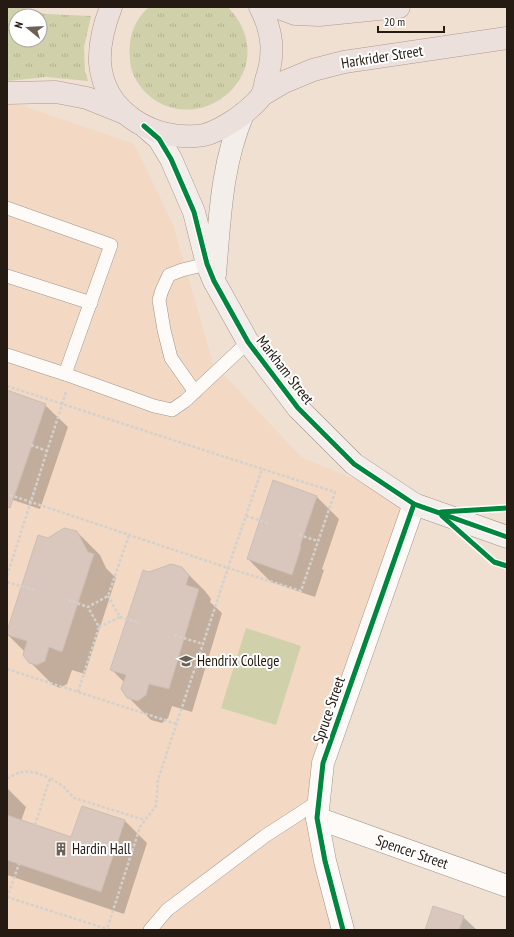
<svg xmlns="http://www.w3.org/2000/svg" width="514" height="937" viewBox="0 0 514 937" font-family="'PT Sans Narrow',sans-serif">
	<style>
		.built { fill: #f3d9c3 }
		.grass { fill: url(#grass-tufts); fill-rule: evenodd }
		.pitch { fill: #d0d0ab }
		.shadow { fill: #0003; fill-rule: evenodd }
		.building { fill: #d9c7bd; stroke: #cbbeb6 }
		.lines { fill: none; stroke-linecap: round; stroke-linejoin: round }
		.lane-casing { stroke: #a0958a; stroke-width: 14 }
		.street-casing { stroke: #a0958a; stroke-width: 23 }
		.secondary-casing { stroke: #a0958a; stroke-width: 23 }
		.primary-casing { stroke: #b0988e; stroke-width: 23 }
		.path { stroke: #d4d0cc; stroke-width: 2.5; stroke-dasharray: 3 2; stroke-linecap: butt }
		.lane { stroke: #fdfaf8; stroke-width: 13 }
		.street { stroke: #fdfaf8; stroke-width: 22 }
		.secondary { stroke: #f4eeeb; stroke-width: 22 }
		.primary { stroke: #ece0dd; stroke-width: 22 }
		.cycleway-casing { stroke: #fff; stroke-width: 8 }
		.cycleway { stroke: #00873e; stroke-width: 5 }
		.labels { text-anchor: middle; stroke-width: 4; stroke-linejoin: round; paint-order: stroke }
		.street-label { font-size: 15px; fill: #251b12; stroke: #fff }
		.poi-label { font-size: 15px; fill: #251b12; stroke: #fff; text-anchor: start }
	</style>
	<defs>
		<pattern id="grass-tufts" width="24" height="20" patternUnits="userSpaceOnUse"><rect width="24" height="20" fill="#d0d0ab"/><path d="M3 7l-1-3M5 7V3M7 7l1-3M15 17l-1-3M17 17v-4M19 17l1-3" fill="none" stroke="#b2b292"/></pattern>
	</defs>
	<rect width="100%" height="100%" fill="#efe0d2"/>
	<path class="built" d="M15,103L134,144L173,224L213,363L301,457L414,504L317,818L332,930H7V104Z"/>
	<g class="grass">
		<path d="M7,7H20L46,14L91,16L84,47L85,71L88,81L46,77L7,81ZM16,16H40V40H16Z"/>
		<path d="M149,7H228C233,13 238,19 242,27C269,86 191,138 145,92C137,83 130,71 130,59C128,39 133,21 149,7Z"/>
	</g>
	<path class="pitch" d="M246,628L301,646L276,725L221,708Z"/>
	<g class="shadow">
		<path d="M7,391L45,405L68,427L40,509L7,498ZM40,416H42L16,492L15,491Z"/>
		<path d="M316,496L339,519L322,569L324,570L315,597L271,582L248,559Z"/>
		<path d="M77,532L100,555L106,568L116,578L85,674L72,670L67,684L60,688L53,685L30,662L25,652L7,634L48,539Z"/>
		<path d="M182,568L205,591L211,599L210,602L222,613L192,712L172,706L168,718L162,723L151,720L128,697L124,682L111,669L149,573Z"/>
		<path d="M7,788L26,807L21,821L72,838L124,820L147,843L124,914L7,875Z"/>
		<path d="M463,917L477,930H426Z"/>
	</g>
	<g class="building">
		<path d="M7,390L46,404L10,508L7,507Z"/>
		<path d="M273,480L317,496L300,546L301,547L292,575L247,559Z"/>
		<path d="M64,528L77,531L88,552L94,554L62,652L49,647L45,661L37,665L29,663L23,655L27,641L7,635V631L38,535L48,538Z"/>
		<path d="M171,564L182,567L189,575L186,585L199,589L169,689L149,684L146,695L138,701L127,698L121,689L126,675L110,670L143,570L149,572Z"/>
		<path d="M82,806L125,820L101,892L7,860V815L71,837Z"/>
		<path d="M433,906L464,916L459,930H425Z"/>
	</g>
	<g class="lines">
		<g class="lane-casing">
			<g id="lane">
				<path d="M7,208L111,245L65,374"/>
				<path d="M7,276L91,303"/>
				<path d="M7,355L65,374L154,406L172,410L185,401L248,342"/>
				<path d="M195,392L171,358L164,330L159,300L162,290L169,275L182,270L207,264"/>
				<path d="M150,930L167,910L265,836L319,801"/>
			</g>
		</g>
		<g class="street-casing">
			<g id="street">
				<path d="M317,818L507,886"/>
				<path d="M343,930L325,861L317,818L323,763L414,504"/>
			</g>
		</g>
		<g class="secondary-casing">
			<g id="secondary">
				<path d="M144,126L159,139L171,159L194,212L207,264L214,281L248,342L298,408L354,464L414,504L507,537"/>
				<path d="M215,274C220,218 221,166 243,114"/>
			</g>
		</g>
		<g class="primary-casing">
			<g id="primary">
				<path d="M111,7C104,25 99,44 100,63C104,112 151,139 196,136C209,136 222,128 233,121C241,116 257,103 262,95C264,91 265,85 266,80C275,54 273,32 260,7"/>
				<path d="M276,7L295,14L319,15L399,7"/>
				<path d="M7,93L56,92L87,98L122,112"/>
				<path d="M262,95L284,82L313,70L344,62L507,38"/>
			</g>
		</g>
		<g class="path">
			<path d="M7,386L262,469L228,568L7,494"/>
			<path d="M31,445L47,451"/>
			<path d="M246,516L268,523"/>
			<path d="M299,535L318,541"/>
			<path d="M7,576L66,392"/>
			<path d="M7,582L35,590"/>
			<path d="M68,600L88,607"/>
			<path d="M120,617L140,623"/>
			<path d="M99,627L120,617L108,596"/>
			<path d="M174,635L203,644"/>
			<path d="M7,669L177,724"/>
			<path d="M78,692L99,627L88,607L108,596L129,535"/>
			<path d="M7,777L9,778C25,767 33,772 50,778"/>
			<path d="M35,825L50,778L63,786L74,798L145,820"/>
			<path d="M7,897L107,929"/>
			<path d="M7,898L19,864"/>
			<path d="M110,930L107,929L140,827L156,806L158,780L228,568L301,591L335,492L262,469"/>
		</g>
		<use href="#lane" class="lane"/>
		<use href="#street" class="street"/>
		<use href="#secondary" class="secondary"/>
		<use href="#primary" class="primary"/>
		<g class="cycleway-casing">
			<g id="cycleway">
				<path d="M144,126L159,139L171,159L194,212L207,264L214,281L248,342L298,408L354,464L414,504L507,537"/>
				<path d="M441,512L507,508"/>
				<path d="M442,516L494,562L507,566"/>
				<path d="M343,930L325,861L317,818L323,763L414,504"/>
			</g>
		</g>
		<use href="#cycleway" class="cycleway"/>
	</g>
	<defs>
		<g id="university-bare" transform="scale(1.08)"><path d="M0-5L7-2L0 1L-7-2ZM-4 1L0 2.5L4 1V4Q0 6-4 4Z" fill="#6c6055" stroke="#fff" stroke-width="2.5" paint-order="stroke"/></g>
		<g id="building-bare" transform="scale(1.08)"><path d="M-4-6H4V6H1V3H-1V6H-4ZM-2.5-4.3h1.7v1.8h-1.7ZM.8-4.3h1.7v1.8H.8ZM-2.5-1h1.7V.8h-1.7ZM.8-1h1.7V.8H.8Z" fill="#6c6055" stroke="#fff" stroke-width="2.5" paint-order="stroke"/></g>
	</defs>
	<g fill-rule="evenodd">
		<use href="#university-bare" x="186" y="661"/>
		<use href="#building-bare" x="61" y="849"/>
	</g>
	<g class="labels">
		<g class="street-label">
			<text transform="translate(382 57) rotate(-9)" y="5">Harkrider Street</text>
			<text transform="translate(285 370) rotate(52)" y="5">Markham Street</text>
			<text transform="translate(329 710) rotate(-71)" y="5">Spruce Street</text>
			<text transform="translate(412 852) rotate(19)" y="5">Spencer Street</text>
		</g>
		<g class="poi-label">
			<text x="197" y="666">Hendrix College</text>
			<text x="72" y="854">Hardin Hall</text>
		</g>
	</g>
	<rect width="514" height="937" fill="none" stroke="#251b12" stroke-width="16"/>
	<g transform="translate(28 28) rotate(288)"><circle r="19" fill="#ffffff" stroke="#a8a4a0"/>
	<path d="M0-3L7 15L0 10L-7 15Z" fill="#6c6055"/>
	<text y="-6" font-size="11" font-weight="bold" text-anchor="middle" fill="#251b12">N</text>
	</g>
	<path d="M378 26v6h66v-6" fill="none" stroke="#251b12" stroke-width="2"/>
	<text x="384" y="26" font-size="12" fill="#251b12" stroke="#ffffff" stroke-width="3" paint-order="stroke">20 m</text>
</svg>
